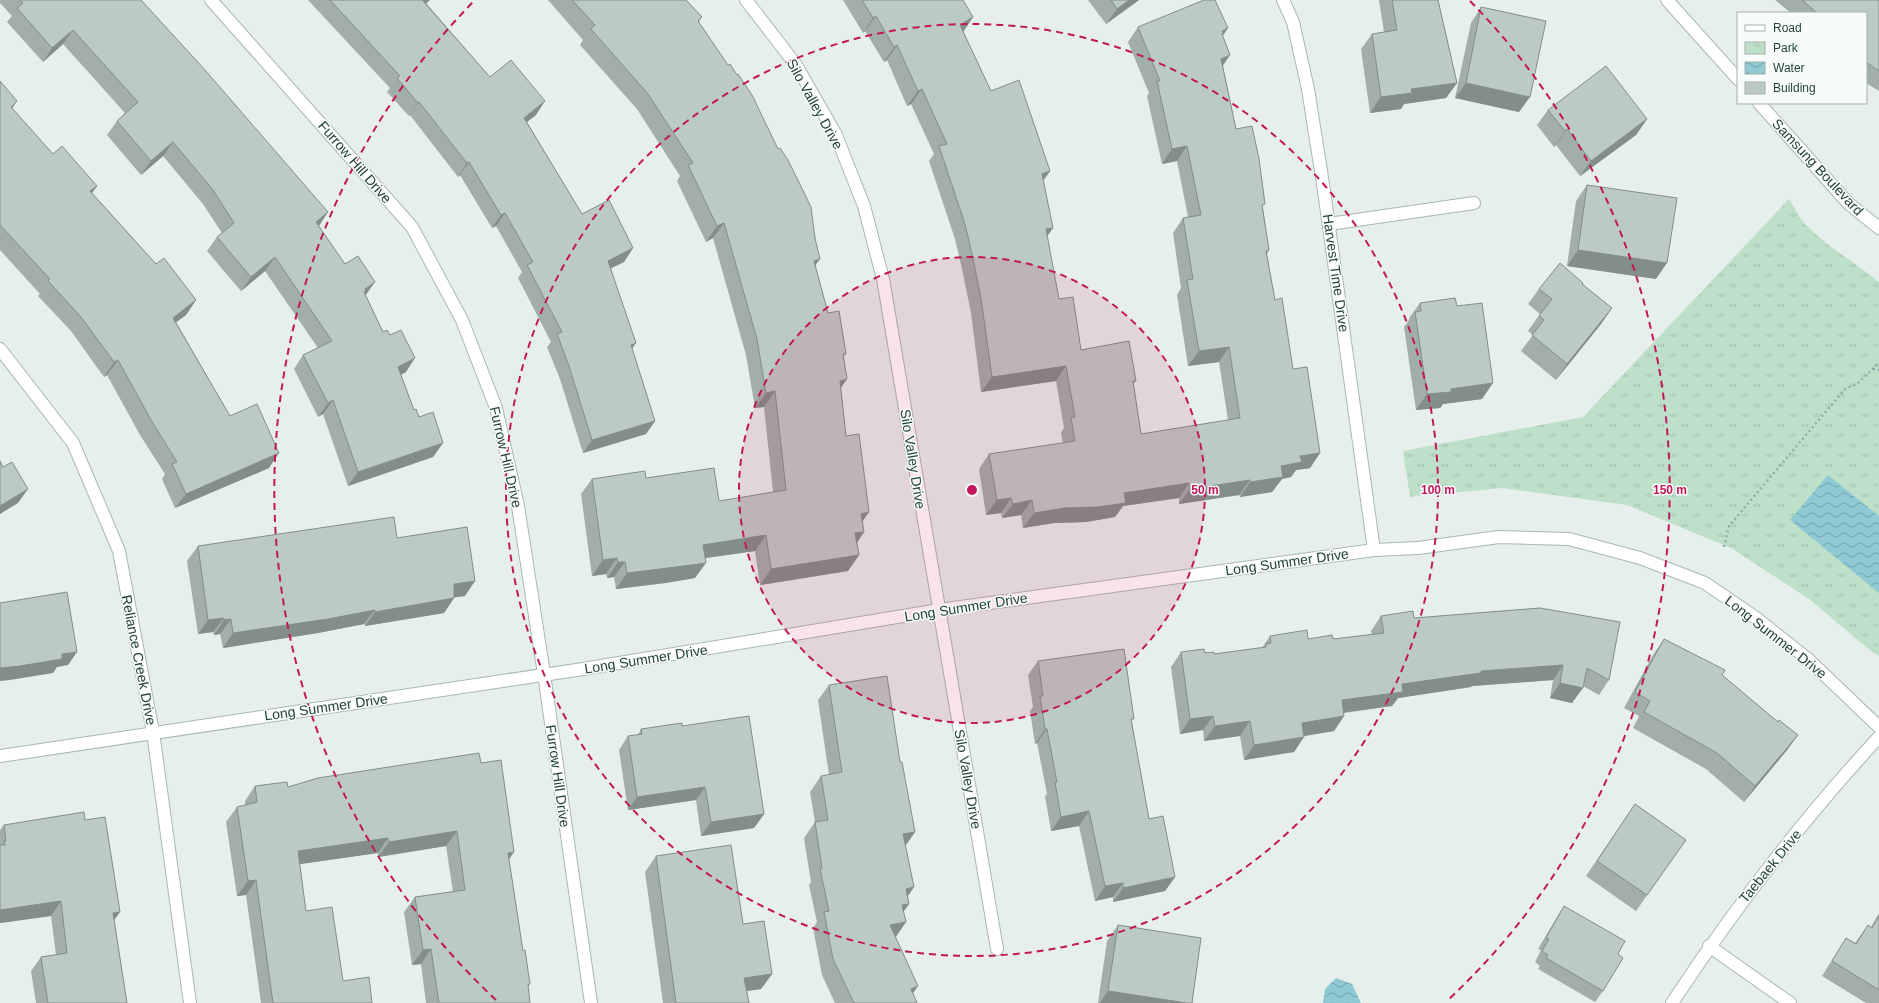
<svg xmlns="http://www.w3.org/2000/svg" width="1879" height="1003" viewBox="0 0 1879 1003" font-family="Helvetica,sans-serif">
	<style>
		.park { fill: url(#park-tufts) }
		.water { fill: url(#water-waves) }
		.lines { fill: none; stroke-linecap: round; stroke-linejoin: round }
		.minor-casing { stroke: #a8b8b2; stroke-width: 14 }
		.path { stroke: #86b3a5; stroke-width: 2.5; stroke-dasharray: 2 3; stroke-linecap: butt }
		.minor { stroke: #fff; stroke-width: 12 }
		.wall { fill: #a1aea9 }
		.shaded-wall { fill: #838d89 }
		.building { fill: #bbcac4; stroke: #838d89 }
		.ring { fill: none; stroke: #c2185b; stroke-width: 2; stroke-dasharray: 7 5 }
		.labels { text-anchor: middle; stroke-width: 3; stroke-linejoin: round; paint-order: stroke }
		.street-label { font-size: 14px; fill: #24423a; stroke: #f7fbf9 }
		.centre { fill: #c2185b; stroke: #f7fbf9; stroke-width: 2 }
		.ring-label { font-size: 12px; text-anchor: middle; font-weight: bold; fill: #c2185b; stroke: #f7fbf9; stroke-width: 3; stroke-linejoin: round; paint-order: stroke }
	</style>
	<defs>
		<pattern id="park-tufts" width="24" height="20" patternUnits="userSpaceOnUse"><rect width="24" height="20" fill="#bfe0c8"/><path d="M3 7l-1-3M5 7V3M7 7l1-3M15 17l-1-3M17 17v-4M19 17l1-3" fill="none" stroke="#a4c1ad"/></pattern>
		<pattern id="water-waves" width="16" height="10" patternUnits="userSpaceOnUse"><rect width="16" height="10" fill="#8ec9d4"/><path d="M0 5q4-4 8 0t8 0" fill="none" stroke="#74a5ad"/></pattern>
	</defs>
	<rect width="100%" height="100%" fill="#e6efeb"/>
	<path class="park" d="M1789,199C1795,208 1800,220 1808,227C1829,248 1856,263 1879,282V656L1872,652L1809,599L1731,548L1627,505L1502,488L1410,497L1403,451L1583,417Z"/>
	<g class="water">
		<path d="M1828,475L1879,516V593L1790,520Z"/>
		<path d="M1336,978L1352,984L1361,1003H1323L1325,989Z"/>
	</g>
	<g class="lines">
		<g class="minor-casing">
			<g id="minor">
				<path d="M211,0L412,227L462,320L496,408L518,506L544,674L591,1003"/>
				<path d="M746,0L796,65L836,135L864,206L883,279L997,949"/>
				<path d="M1283,0L1293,22L1308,89L1323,184L1374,550"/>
				<path d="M1667,0L1738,79"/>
				<path d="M1759,103L1848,203L1879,228"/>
				<path d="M1329,224L1474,203"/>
				<path d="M0,349L73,443L119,551L153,732L190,1003"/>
				<path d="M0,756L583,669L939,610L1374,550L1418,548L1499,537L1569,539L1640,558L1705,583L1756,618L1809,660L1879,727"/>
				<path d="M1709,946L1790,1003"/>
				<path d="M1672,1003C1734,909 1803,819 1879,737"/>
			</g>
		</g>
		<g class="path">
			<path d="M1873,369L1879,370"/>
			<path d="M1724,547L1729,526L1845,389L1858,383L1879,363"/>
		</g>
		<use href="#minor" class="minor"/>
	</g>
	<g class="wall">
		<path d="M0,0H141L319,226L366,296L383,332L406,372L401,375L414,410L419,417L443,443L433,457L348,486L323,414L318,417L294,369L303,355L318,348L265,271L241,291L207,251L217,237L222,233L203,204L163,156L141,175L107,135L117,121L125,113L63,44L43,62L7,22L12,16L0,3Z"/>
		<path d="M308,0H430L426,3L490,77L536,115L527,122L582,214L633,248L624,262L611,268L632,349L655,421L646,434L583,453L560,379L547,347L551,342L518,278L522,272L496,226L492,228L460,175L458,177L410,115L409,116L387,92L390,88Z"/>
		<path d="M548,0H686L702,17L699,22L815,266L828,313L846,354L844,356L841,389L846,436L864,532L857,543L859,555L848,571L760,585L755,551L705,558L695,578L665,583L616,589L614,577L607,578L606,574L592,576L581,494L592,479L646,478L719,501L773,492L764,407L755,408L746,355L713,238L706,242L677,181L680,176L637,109L580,45L583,40Z"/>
		<path d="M843,0H963L973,17L963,32L991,91L1050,171L1043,181L1053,228L1047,236L1059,299L1081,350L1136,381L1133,384L1141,434L1228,420L1219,362L1188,366L1177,295L1181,288L1173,233L1183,218L1188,217L1177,161L1162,164L1147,96L1149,93L1128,42L1138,27L1223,36V66L1236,129L1263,208L1269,250L1267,254L1275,300L1293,369L1320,453L1310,468L1296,470L1291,477L1282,479L1272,492L1240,497L1239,495L1179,504V498L1123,506L1115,517L1086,522L1054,523L1023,528L1021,515L1002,518L1001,513L986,515L979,469L989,454L1063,443L1061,433L1064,428L1056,381L981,392L971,313L962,269L955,239L929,161L934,154L911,104L907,106L887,60L884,62L865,31L863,33Z"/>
		<path d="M1088,0H1139L1106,24Z"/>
		<path d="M1379,0H1438L1457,83L1446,98L1404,104L1401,109L1370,113L1361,49L1372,34L1384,32Z"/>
		<path d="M1775,0H1879V91L1866,83V13H1791Z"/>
		<path d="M1481,7L1519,112L1455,98L1471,23Z"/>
		<path d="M0,81L12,108L53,154L97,186L92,193L156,264L196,300L186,315L176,322L230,416L269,468L175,508L162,479L165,474L140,435L107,375L104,377L71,331L38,296L40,294L0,250Z"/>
		<path d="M1548,110L1647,119L1636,135L1580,176L1556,145L1554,147L1537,125Z"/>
		<path d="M1587,185L1656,279L1567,266L1576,201Z"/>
		<path d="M1583,283L1582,284L1612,308L1601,324L1556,380L1521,351L1533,335L1528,331L1540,314L1528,304L1539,289Z"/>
		<path d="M1420,303L1457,306L1482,399L1443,404L1440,408L1416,410L1404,327L1409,320V318Z"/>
		<path d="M397,538L465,596L454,597V598L444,613L365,626L364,624L318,633L223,648L220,634L214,635L213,632L198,634L187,561L198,546Z"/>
		<path d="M1540,608L1609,680L1599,695L1583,686L1572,703L1550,698L1553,680L1472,686L1471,687L1398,698L1392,706L1344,713V716L1334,731L1304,736L1294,752L1244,760L1240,736L1204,741L1203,730L1180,734L1171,667L1181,652L1214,654L1262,648L1270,636L1308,639H1333L1372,635L1371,631L1381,616L1414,618Z"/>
		<path d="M1664,639L1722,675L1778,722L1798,735L1787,750L1744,802L1706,769L1633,728L1639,716L1624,708L1653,655Z"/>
		<path d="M1038,661L1132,723L1149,819L1175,877L1165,891L1113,902V897L1095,901L1079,826L1051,831L1045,796L1047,794L1037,743L1035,744L1030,711L1033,707L1028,675Z"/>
		<path d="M829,685L900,762L915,832L905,846L914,887L907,897L909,904L903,912L906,922L895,937L913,993L917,1003H835L822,975L813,928L817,922L809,885L811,882L804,838L815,822L810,792L821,776L829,775L818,700Z"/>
		<path d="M682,726L764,814L754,828L701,836L696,800L628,810L619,750L628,736L638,735L641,729Z"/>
		<path d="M481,763L509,859L523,951L530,984L528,987L530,1003H426L421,964L412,965L404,912L415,897L453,892L446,846L378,857V853L299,864L306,911L343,981L372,1003H261L246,895L237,896L226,822L237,807L245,805V801L255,786L288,787Z"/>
		<path d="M1635,804L1686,840L1636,911L1586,876Z"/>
		<path d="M85,820L114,919L127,1003H36L31,971L41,957L56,955L51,916L0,923V830L4,825Z"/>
		<path d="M656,856L743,924L772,974L761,989L747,991L749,1003H663L645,872Z"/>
		<path d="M1564,906L1618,954L1603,991L1595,1002L1538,969L1540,966L1535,962L1541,950L1538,949L1557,917Z"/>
		<path d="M1879,913V1003H1866L1822,976L1846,938L1855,943L1868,925L1871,927Z"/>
		<path d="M1118,925L1192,1003H1098L1107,941Z"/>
	</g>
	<g class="shaded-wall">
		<path d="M424,0H430L414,14Z"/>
		<path d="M1129,0H1139L1106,24L1117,9Z"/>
		<path d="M876,16L865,31L863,33L873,18Z"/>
		<path d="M973,17L963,32L960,25Z"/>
		<path d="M1228,28L1218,43L1222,31Z"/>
		<path d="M73,30L63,44L43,62L52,48Z"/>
		<path d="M897,45L887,60L884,62L894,47Z"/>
		<path d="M1230,55L1220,70L1221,59Z"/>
		<path d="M1457,83L1446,98L1404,104L1401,109L1370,113L1381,97L1411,89Z"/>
		<path d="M1466,83L1530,97L1519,112L1455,98Z"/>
		<path d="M922,89L911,104L907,106L918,91Z"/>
		<path d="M17,101L7,116L11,107Z"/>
		<path d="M545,101L536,115L515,131L524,118Z"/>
		<path d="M419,102L410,115L409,116L418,103Z"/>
		<path d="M1647,119L1636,135L1580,176L1591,161Z"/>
		<path d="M1567,129L1556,145L1554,147L1565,131Z"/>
		<path d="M173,142L163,156L141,175L151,161Z"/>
		<path d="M1187,146L1177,161L1162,164L1172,149Z"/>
		<path d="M469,162L460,175L458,177L467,163Z"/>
		<path d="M1050,171L1040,185L1042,174Z"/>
		<path d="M97,186L86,201L90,191Z"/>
		<path d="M328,212L319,226L316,222Z"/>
		<path d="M505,213L496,226L492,228L501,215Z"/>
		<path d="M724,223L713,238L706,242L717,226Z"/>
		<path d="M1053,228L1043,242L1046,229Z"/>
		<path d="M633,248L624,262L599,274L608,261Z"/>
		<path d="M1578,250L1667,263L1656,279L1567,266Z"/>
		<path d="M275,257L265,271L241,291L251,277Z"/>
		<path d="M820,259L809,274L814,261Z"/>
		<path d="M375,282L365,296L359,300L365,289Z"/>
		<path d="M196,300L186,315L163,332L173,318Z"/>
		<path d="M1612,308L1601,324L1556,380L1567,364Z"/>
		<path d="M636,343L627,356L631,345Z"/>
		<path d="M1229,347L1219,362L1188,366L1199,351Z"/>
		<path d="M415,358L406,372L388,381L398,367Z"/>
		<path d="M118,360L107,375L104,377L114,362Z"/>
		<path d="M1066,366L1056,381L981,392L992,377Z"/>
		<path d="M847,379L836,395L840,381Z"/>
		<path d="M1493,383L1482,399L1443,404L1440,408L1416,410L1427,394L1451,389Z"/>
		<path d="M775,391L764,407L755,408L766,393Z"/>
		<path d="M333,400L323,414L318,417L328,403Z"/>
		<path d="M655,421L646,434L583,453L592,440Z"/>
		<path d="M443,443L433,457L348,486L358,472Z"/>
		<path d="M279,453L269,468L175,508L186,494Z"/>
		<path d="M1320,453L1310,468L1296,470L1291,477L1282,479L1272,492L1240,497L1250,482L1300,456Z"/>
		<path d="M1250,480L1239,495L1179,504L1190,489Z"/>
		<path d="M1189,483L1179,498L1123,506L1115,517L1086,522L1054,523L1023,528L1034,513L1124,493Z"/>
		<path d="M28,489L18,503L0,514V506Z"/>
		<path d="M1011,498L1001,513L986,515L997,500Z"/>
		<path d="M1032,500L1021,515L1002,518L1013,504Z"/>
		<path d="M869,512L858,528L861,514Z"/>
		<path d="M864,532L853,548L855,533Z"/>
		<path d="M766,535L755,551L692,560L703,545Z"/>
		<path d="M859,555L848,571L760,585L771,569Z"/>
		<path d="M617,558L606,574L592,576L603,560Z"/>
		<path d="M618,562H625L614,577L607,578Z"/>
		<path d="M706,563L695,578L665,583L616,589L627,573Z"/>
		<path d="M475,581L465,596L444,599L454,584Z"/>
		<path d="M454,598L444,613L365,626L375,612Z"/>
		<path d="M375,610L364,624L318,633L223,648L233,633Z"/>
		<path d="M224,618L213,632L198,634L208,620Z"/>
		<path d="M231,619L220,634L214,635L224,620Z"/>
		<path d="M77,652L68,665L57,667L53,673L10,680L0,681V668L62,654Z"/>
		<path d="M1563,665L1553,680L1472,686L1471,687L1398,698L1392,706L1332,714L1342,700L1402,684L1481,671Z"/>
		<path d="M1560,683L1583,688L1572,703L1550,698Z"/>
		<path d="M1213,716L1203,730L1180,734L1190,719Z"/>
		<path d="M1344,716L1334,731L1292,738L1302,723Z"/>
		<path d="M1250,721L1240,736L1204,741L1215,726Z"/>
		<path d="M1045,729H1047L1037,743L1035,744Z"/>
		<path d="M1798,735L1787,750L1744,802L1755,786Z"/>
		<path d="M1304,737L1294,752L1244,760L1254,745Z"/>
		<path d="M705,787L696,800L628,810L637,797Z"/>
		<path d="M1089,811L1079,826L1051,831L1061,817Z"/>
		<path d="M764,814L754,828L701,836L711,822Z"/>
		<path d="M457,831L446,846L378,857L389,842Z"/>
		<path d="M915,832L904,848L903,834Z"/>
		<path d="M388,838L378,853L287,866L298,851Z"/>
		<path d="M514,852L504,867L508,853Z"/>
		<path d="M1175,877L1165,891L1113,902L1123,888Z"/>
		<path d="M256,880L246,895L237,896L248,881Z"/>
		<path d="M1123,883L1113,897L1095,901L1105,886Z"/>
		<path d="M914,887L903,903L906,889Z"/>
		<path d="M61,901L51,916L0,923V910Z"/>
		<path d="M909,904L898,919L902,905Z"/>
		<path d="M120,912L110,926L113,913Z"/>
		<path d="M906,922L895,938L890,925Z"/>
		<path d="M431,949L421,964L412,965L423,950Z"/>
		<path d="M772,974L761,989L733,993L744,978Z"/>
		<path d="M918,986L907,1002L911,989Z"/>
		<path d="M1108,991L1187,1003H1100Z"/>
	</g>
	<g class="building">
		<path d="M20,0H141L205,70L328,212L316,222L345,264L358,256L375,282L365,289L366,291L364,292L383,332L387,330L390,335L401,330L415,358L398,367L414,410L416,409L419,417L433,412L443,443L358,472L333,400L328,403L303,355L332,341L275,257L251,277L217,237L234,223L213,190L173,142L151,161L117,121L138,102L73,30L52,48L17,8L23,3Z"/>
		<path d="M330,0H424L423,1L490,77L511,60L545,101L524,118L582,214L609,200L633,248L608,261L636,343L631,345L655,421L592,440L569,366L557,334L562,332L527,265L533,262L505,213L501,215L469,162L467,163L419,102L418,103L397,78L400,76Z"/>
		<path d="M572,0H686L702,17L698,21L728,65L730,64L737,75L738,74L752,95L778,149L780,148L788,160L811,207L815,238L820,259L814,261L828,313L839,311L846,354H843L847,379L840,381L846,436L859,434L869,512L861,514L864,532L855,533L859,555L771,569L766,535L703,545L706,563L676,567L627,573L625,562H618L617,558L603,560L592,479L645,471L646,478L714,468L719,501L786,490L775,391L766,393L757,339L724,223L717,226L688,165L693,163L648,94L591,29L595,25Z"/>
		<path d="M862,0H963L973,17L960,25L991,91L1019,80L1050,171L1042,174L1053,228L1046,229L1059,299L1073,297L1081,350L1129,341L1136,381H1133L1141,434L1240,418L1229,347L1199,351L1187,280L1193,279L1183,218L1201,215L1187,146L1172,149L1157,81H1160L1138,27L1204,0H1215L1228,28L1222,31L1223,33L1222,34L1230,55L1221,59L1236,129L1252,126L1259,159L1265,204L1262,205L1269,250L1266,251L1275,300L1282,298L1293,369L1307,367L1320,453L1300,456L1302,462L1281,466L1283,477L1250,482V480L1190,489L1189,483L1124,493L1126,503L1097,507L1065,508L1034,513L1032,500L1013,504L1011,498L997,500L989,454L1075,441L1071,418L1075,417L1066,366L992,377L981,298L972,254L965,224L939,146L947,144L922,89L918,91L897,45L894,47L876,16L873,18Z"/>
		<path d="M1111,0H1129L1117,9Z"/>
		<path d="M1392,0H1438L1457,83L1411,89L1412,93L1381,97L1372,34L1397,30Z"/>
		<path d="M1802,0H1879V71L1866,62V13H1817Z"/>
		<path d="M1481,7L1546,21L1530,97L1466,83Z"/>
		<path d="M1606,66L1647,119L1591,161L1567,129L1565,131L1548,110Z"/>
		<path d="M0,81L17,101L11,107L53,154L62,146L97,186L90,191L156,264L164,258L196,300L173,318L230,416L257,404L279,453L186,494L172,464L177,462L151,420L118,360L114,362L81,317L48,281L50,279L0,225Z"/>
		<path d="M1587,185L1677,198L1667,263L1578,250Z"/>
		<path d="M1560,263L1583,283L1582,284L1612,308L1567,364L1532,335L1544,320L1539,316L1552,299L1539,289Z"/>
		<path d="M1455,298L1457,306L1482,303L1493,383L1451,389V392L1427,394L1415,312L1421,311L1420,303Z"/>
		<path d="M0,461L3,467L12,462L28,489L0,506Z"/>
		<path d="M394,517L397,538L467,527L475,581L454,584V598L375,612V610L328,619L233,633L231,619L224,620V618L208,620L198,546Z"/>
		<path d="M67,592L77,652L62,654V659L20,666L0,668V603Z"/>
		<path d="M1540,608L1620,622L1609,680L1587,668L1583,688L1560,683L1563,665L1481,671V673L1402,684L1403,692L1342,700L1344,716L1302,723L1304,737L1254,745L1250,721L1215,726L1213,716L1190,719L1181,652L1204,649L1205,653L1214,652V654L1266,647V644L1271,643L1270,636L1307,630L1308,639L1332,635L1333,639L1384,633L1381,616L1413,611L1414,618Z"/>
		<path d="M1664,639L1725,670L1722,675L1778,722L1779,720L1798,735L1755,786L1717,753L1644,712L1650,701L1635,692Z"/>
		<path d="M1124,649L1134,719H1131L1149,819L1163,816L1175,877L1123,888V883L1105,886L1089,811L1061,817L1055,782H1057L1047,729H1045L1040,696H1043L1038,661Z"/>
		<path d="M887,676L900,762H902L915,832L903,834L914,887L906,889L909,904L902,905L906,922L890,925L918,986L911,989L917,1003H854L833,959L824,912L829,911L820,869L822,868L815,822L828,820L821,776L842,772L829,685Z"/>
		<path d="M749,716L764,814L711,822L705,787L637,797L628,736L642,734L641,729L682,723V726Z"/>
		<path d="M479,753L481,763L501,760L514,852L508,853L523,951L525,950L530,984L528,985L530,1003H439L431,949L423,950L415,897L465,890L457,831L389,842L388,838L298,851L306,911L332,907L343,981L369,977L372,1003H273L256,880L248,881L237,807L257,802L255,786L287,782L288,787L318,778Z"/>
		<path d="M1635,804L1686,840L1647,895L1597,861Z"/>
		<path d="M84,812L85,820L105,817L120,912L113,913L127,1003H48L41,957L67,953L61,901L0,910V845H5L4,841H6L4,825Z"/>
		<path d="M731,845L743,924L764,921L772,974L744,978L749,1003H676L656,856Z"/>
		<path d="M1564,906L1625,941L1618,954L1623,958L1603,991L1546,958L1548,955L1542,951L1549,939L1546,938Z"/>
		<path d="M1879,916V990L1832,961L1846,938L1856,944L1868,925L1872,928Z"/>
		<path d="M1118,925L1201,938L1192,1003H1187L1108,991Z"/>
	</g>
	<circle cx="972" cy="490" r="233" fill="#c2185b" fill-opacity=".12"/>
	<g class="ring">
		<circle cx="972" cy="490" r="233"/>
		<circle cx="972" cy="490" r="466"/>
		<path d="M496 1000A698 698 0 0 1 474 1M1470 1A698 698 0 0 1 1448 1000"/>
	</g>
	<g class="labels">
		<g class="street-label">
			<text transform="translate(815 104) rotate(61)" y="5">Silo Valley Drive</text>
			<text transform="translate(355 162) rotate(49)" y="5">Furrow Hill Drive</text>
			<text transform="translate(1818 167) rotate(47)" y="5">Samsung Boulevard</text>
			<text transform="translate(1336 273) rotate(82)" y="5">Harvest Time Drive</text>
			<text transform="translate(506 457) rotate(77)" y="5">Furrow Hill Drive</text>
			<text transform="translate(913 459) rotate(81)" y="5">Silo Valley Drive</text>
			<text transform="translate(1287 562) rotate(-8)" y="5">Long Summer Drive</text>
			<text transform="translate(966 607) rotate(-9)" y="5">Long Summer Drive</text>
			<text transform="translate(1776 637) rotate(38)" y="5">Long Summer Drive</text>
			<text transform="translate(646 659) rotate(-9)" y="5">Long Summer Drive</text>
			<text transform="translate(139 660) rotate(79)" y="5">Reliance Creek Drive</text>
			<text transform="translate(326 707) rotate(-8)" y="5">Long Summer Drive</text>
			<text transform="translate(558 776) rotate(82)" y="5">Furrow Hill Drive</text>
			<text transform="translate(968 779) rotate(80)" y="5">Silo Valley Drive</text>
			<text transform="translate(1770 866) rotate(-51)" y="5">Taebaek Drive</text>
		</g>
	</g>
	<circle cx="972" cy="490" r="6" class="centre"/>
	<g class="ring-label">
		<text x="1205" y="494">50 m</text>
		<text x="1438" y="494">100 m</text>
		<text x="1670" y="494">150 m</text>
	</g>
	<rect x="1737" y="12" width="130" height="92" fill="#f7fbf9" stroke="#a3b1ad"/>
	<rect x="1745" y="25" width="20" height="6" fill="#ffffff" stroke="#a3b1ad"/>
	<text x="1773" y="32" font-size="12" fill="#24423a">Road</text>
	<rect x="1745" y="42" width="20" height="12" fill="url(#park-tufts)" stroke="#a3b1ad"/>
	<text x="1773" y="52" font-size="12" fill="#24423a">Park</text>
	<rect x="1745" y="62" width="20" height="12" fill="url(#water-waves)" stroke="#a3b1ad"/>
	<text x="1773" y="72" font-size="12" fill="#24423a">Water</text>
	<rect x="1745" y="82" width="20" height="12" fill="#bbcac4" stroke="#a3b1ad"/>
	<text x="1773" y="92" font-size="12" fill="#24423a">Building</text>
</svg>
